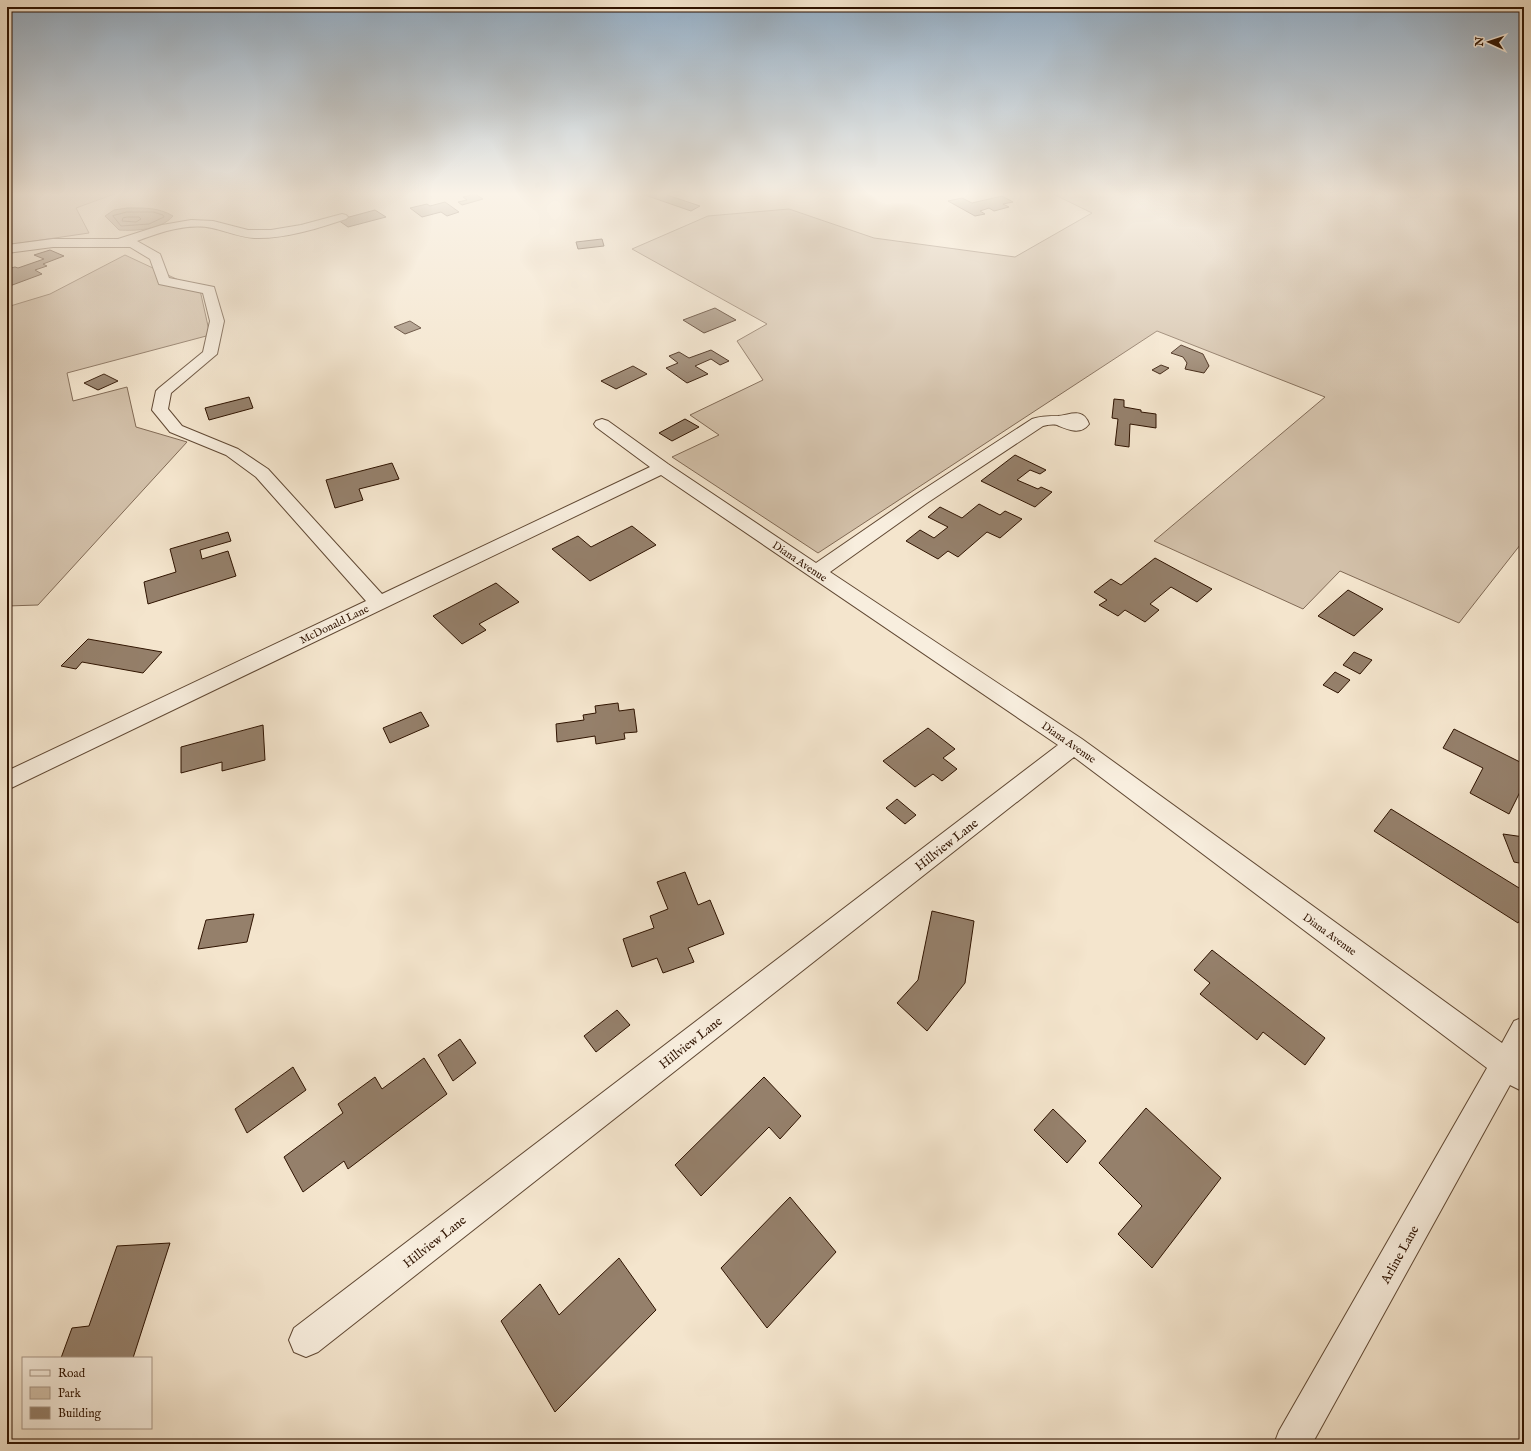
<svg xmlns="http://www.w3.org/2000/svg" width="1531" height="1451" viewBox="0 0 1531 1451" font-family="'IM FELL English',serif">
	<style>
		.green { fill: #d3c1aa; stroke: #816a55 }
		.water { fill: #b19e87; stroke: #7d6651 }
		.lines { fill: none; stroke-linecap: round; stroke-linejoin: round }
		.shore { stroke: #705844; stroke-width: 1 }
		.building { fill: #95806b; stroke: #2f1300 }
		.minor-casing { stroke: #604833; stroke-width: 2 }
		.minor { fill: #f8eede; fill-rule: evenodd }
		.labels { text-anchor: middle; stroke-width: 4; stroke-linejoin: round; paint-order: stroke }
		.street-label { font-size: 11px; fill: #2f1300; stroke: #f8eede }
		.near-street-label { font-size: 13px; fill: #2f1300; stroke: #f8eede }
	</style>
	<rect width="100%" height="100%" fill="#f4e5cd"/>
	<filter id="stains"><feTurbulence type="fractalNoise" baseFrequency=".005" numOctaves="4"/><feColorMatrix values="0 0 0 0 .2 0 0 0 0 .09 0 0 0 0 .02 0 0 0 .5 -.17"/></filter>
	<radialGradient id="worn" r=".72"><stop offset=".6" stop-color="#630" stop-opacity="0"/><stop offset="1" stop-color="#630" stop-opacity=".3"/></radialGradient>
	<g class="green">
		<path d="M7,193H117L76,208L89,233L7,245Z"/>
		<path d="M1051,193H1524V540L1459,623L1340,571L1303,609L1154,541L1325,397L1157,331L818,553L672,457L719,435L690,415L763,380L737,341L767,324L632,249L708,216L789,209L874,238L1015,257L1092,213Z"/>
		<path d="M125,255L200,290L210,335L67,373L73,401L127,387L136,427L187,442L38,605L7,606V307L50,294Z"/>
	</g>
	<path class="water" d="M127,208C143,208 158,207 173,216C161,230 136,231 119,230L105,216L114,210Z"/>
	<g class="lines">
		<g class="shore">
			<path d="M127,212H153L163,215L164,217L149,224L121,226L113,216Z"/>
			<path d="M128,217H139L141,219L136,222L122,221L123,218Z"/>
		</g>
	</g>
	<g class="building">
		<path d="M643,193H661L700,206L691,211L642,194Z"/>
		<path d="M475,194L483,199L462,205L458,202L467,200L463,197Z"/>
		<path d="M1002,196L1013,202L1003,204L1009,207L994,211L989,208L980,211L985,214L975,216L948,201L962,198L972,203Z"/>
		<path d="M445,202L459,212L447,216L441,212L422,217L410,208L427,204L430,206Z"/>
		<path d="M375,210L386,217L348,227L338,220Z"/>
		<path d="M602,239L604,246L578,249L576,242Z"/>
		<path d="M50,250L64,256L43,264L47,266L35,270L42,274L7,287V275L9,274L7,273V269L15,267L18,268L44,259L34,255Z"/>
		<path d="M715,308L736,320L704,333L683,320Z"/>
		<path d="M410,321L421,328L405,334L394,327Z"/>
		<path d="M1181,345L1203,354L1209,366L1204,373L1185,369L1187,363L1183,357L1171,353Z"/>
		<path d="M711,350L729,361L720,365L711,359L695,366L708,374L687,383L666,368L678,363L669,356L679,352L689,358Z"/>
		<path d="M1161,365L1169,368L1160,374L1152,370Z"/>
		<path d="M633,366L647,374L616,389L601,381Z"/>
		<path d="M104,374L118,381L98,390L84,383Z"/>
		<path d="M249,397L253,408L209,420L205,408Z"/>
		<path d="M1114,399L1124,400V407L1141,410V412L1156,414V428L1130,424L1129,447L1115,445L1118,419L1112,418Z"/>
		<path d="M685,419L699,427L672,441L659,433Z"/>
		<path d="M1015,455L1046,470L1040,474L1030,470L1017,480L1038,489L1041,487L1052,492L1035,507L981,481Z"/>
		<path d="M392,463L399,479L359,489L363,500L335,508L326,480Z"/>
		<path d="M979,504L1000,515L1005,511L1022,519L1000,538L987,532L958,557L948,551L938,559L906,541L920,530L934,538L948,527L928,517L940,507L962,518Z"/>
		<path d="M632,526L656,545L590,581L552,549L578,536L591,547Z"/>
		<path d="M228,532L231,541L200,550L202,559L228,551L236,576L148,604L144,582L176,572L170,549Z"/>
		<path d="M1155,558L1212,589L1197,602L1171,587L1150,604L1159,610L1145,622L1125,610L1118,616L1099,605L1107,600L1094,592L1111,579L1121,585Z"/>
		<path d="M496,583L519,602L479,624L486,630L462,644L433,616Z"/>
		<path d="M1348,590L1383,609L1354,636L1318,616Z"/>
		<path d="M88,639L162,652L143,673L82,662L76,669L61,666Z"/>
		<path d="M1354,652L1372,660L1360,674L1343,665Z"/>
		<path d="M1335,672L1350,680L1338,693L1323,685Z"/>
		<path d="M618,703L619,711L634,709L637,732L624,733L625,739L596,744L595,736L557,742L556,724L584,720L583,715L596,713L595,706Z"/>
		<path d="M421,712L429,726L390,743L383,728Z"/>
		<path d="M263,725L265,760L222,771V762L181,773V747Z"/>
		<path d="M928,728L955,749L943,758L957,769L942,781L933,774L915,787L883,761Z"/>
		<path d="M1454,729L1524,764V784L1509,814L1470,793L1483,768L1443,748Z"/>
		<path d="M897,799L916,815L905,824L886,808Z"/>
		<path d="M1391,809L1524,891V914L1518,923L1374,831Z"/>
		<path d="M1503,834L1524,837V864L1514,862Z"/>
		<path d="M685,872L698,905L710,900L724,934L688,948L694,962L663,973L657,958L632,967L623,939L654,928L650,916L668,909L657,882Z"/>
		<path d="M932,911L974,921L965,983L927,1031L897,1003L918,980Z"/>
		<path d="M254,914L247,942L198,949L206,920Z"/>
		<path d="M1212,950L1325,1038L1305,1065L1263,1032L1257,1040L1200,994L1210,983L1194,970Z"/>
		<path d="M617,1010L630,1025L596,1052L584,1036Z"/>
		<path d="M460,1039L476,1063L453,1081L438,1055Z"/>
		<path d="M424,1058L447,1094L348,1169L344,1161L303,1192L284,1157L343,1113L338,1104L375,1077L382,1089Z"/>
		<path d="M293,1067L306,1090L247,1133L235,1109Z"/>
		<path d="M764,1077L801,1116L780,1139L769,1127L701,1196L675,1165Z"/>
		<path d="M1146,1108L1221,1178L1152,1268L1118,1234L1142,1206L1099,1163Z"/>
		<path d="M1053,1109L1086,1141L1067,1163L1034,1130Z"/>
		<path d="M790,1197L836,1252L767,1328L721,1268Z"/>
		<path d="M170,1243L133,1358H61L72,1328L89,1326L117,1246Z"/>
		<path d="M619,1258L656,1310L555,1412L501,1321L540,1284L559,1315Z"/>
	</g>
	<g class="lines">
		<g class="minor-casing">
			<path id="minor" d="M342,214L346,215L348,217L346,219C316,229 285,239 254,238C239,237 226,231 212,228C187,223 161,232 137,241L160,254L169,278L214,287L224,321L217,354L171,393L168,409L182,426L238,449L268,469L382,594L650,467L596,427L594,424L596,421L602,419L608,421L668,464L816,563L915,495L1032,419C1041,416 1049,416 1058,416C1070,415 1083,407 1089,424C1081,435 1069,430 1059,426C1055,423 1047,425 1043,426L927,503L830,572L1082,739L1502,1043L1514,1021L1524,1017V1092L1510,1085L1312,1444H1274L1279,1431L1487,1068L1074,757L318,1352L306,1357L294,1352L289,1340L294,1328L1058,745L661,475L7,790V771L366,601L256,477L226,455L170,432L152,410L156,391L159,388L203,352L210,321L203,293L159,284L150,259L130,247H53L7,253V245L53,239H118L162,225L191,220L213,221L248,230H271L301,225Z"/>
		</g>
		<use href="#minor" class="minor"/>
	</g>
	<linearGradient id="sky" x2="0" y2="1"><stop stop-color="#92abc1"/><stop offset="0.49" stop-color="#faf3e8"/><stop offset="1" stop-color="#faf3e8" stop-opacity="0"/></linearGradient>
	<rect width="1531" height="396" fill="url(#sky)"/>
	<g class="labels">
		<g class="street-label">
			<text transform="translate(800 561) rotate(34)" y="4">Diana Avenue</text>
			<text transform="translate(334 624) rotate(-26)" y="4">McDonald Lane</text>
			<text transform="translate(1069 742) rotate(35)" y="4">Diana Avenue</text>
			<text transform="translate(1330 934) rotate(36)" y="4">Diana Avenue</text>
		</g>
		<g class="near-street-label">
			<text transform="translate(946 844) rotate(-38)" y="5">Hillview Lane</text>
			<text transform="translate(690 1042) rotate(-38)" y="5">Hillview Lane</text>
			<text transform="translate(434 1241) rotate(-38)" y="5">Hillview Lane</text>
			<text transform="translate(1399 1254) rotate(-61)" y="5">Arline Lane</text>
		</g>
	</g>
	<rect width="1531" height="1451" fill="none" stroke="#f4e5cd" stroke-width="24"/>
	<rect x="8" y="8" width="1515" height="1435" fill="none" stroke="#2f1300" stroke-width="2"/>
	<rect x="12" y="12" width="1507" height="1427" fill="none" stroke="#2f1300"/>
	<rect x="22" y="1357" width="130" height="72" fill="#f8eede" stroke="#a89685"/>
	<rect x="30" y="1370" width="20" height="6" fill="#f8eede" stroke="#a89685"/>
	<text x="58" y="1377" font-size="12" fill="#2f1300">Road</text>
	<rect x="30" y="1387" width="20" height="12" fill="#d3c1aa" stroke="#a89685"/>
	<text x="58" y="1397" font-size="12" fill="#2f1300">Park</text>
	<rect x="30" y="1407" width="20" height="12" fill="#95806b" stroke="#a89685"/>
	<text x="58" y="1417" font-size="12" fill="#2f1300">Building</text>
	<g transform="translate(1489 42) rotate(273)" stroke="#f8eede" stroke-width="3" paint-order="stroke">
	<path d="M0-3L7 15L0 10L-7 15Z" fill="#2f1300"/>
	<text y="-6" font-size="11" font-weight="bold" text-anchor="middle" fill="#2f1300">N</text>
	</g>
	<rect width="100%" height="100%" filter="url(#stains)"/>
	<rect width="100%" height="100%" fill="url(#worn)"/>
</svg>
